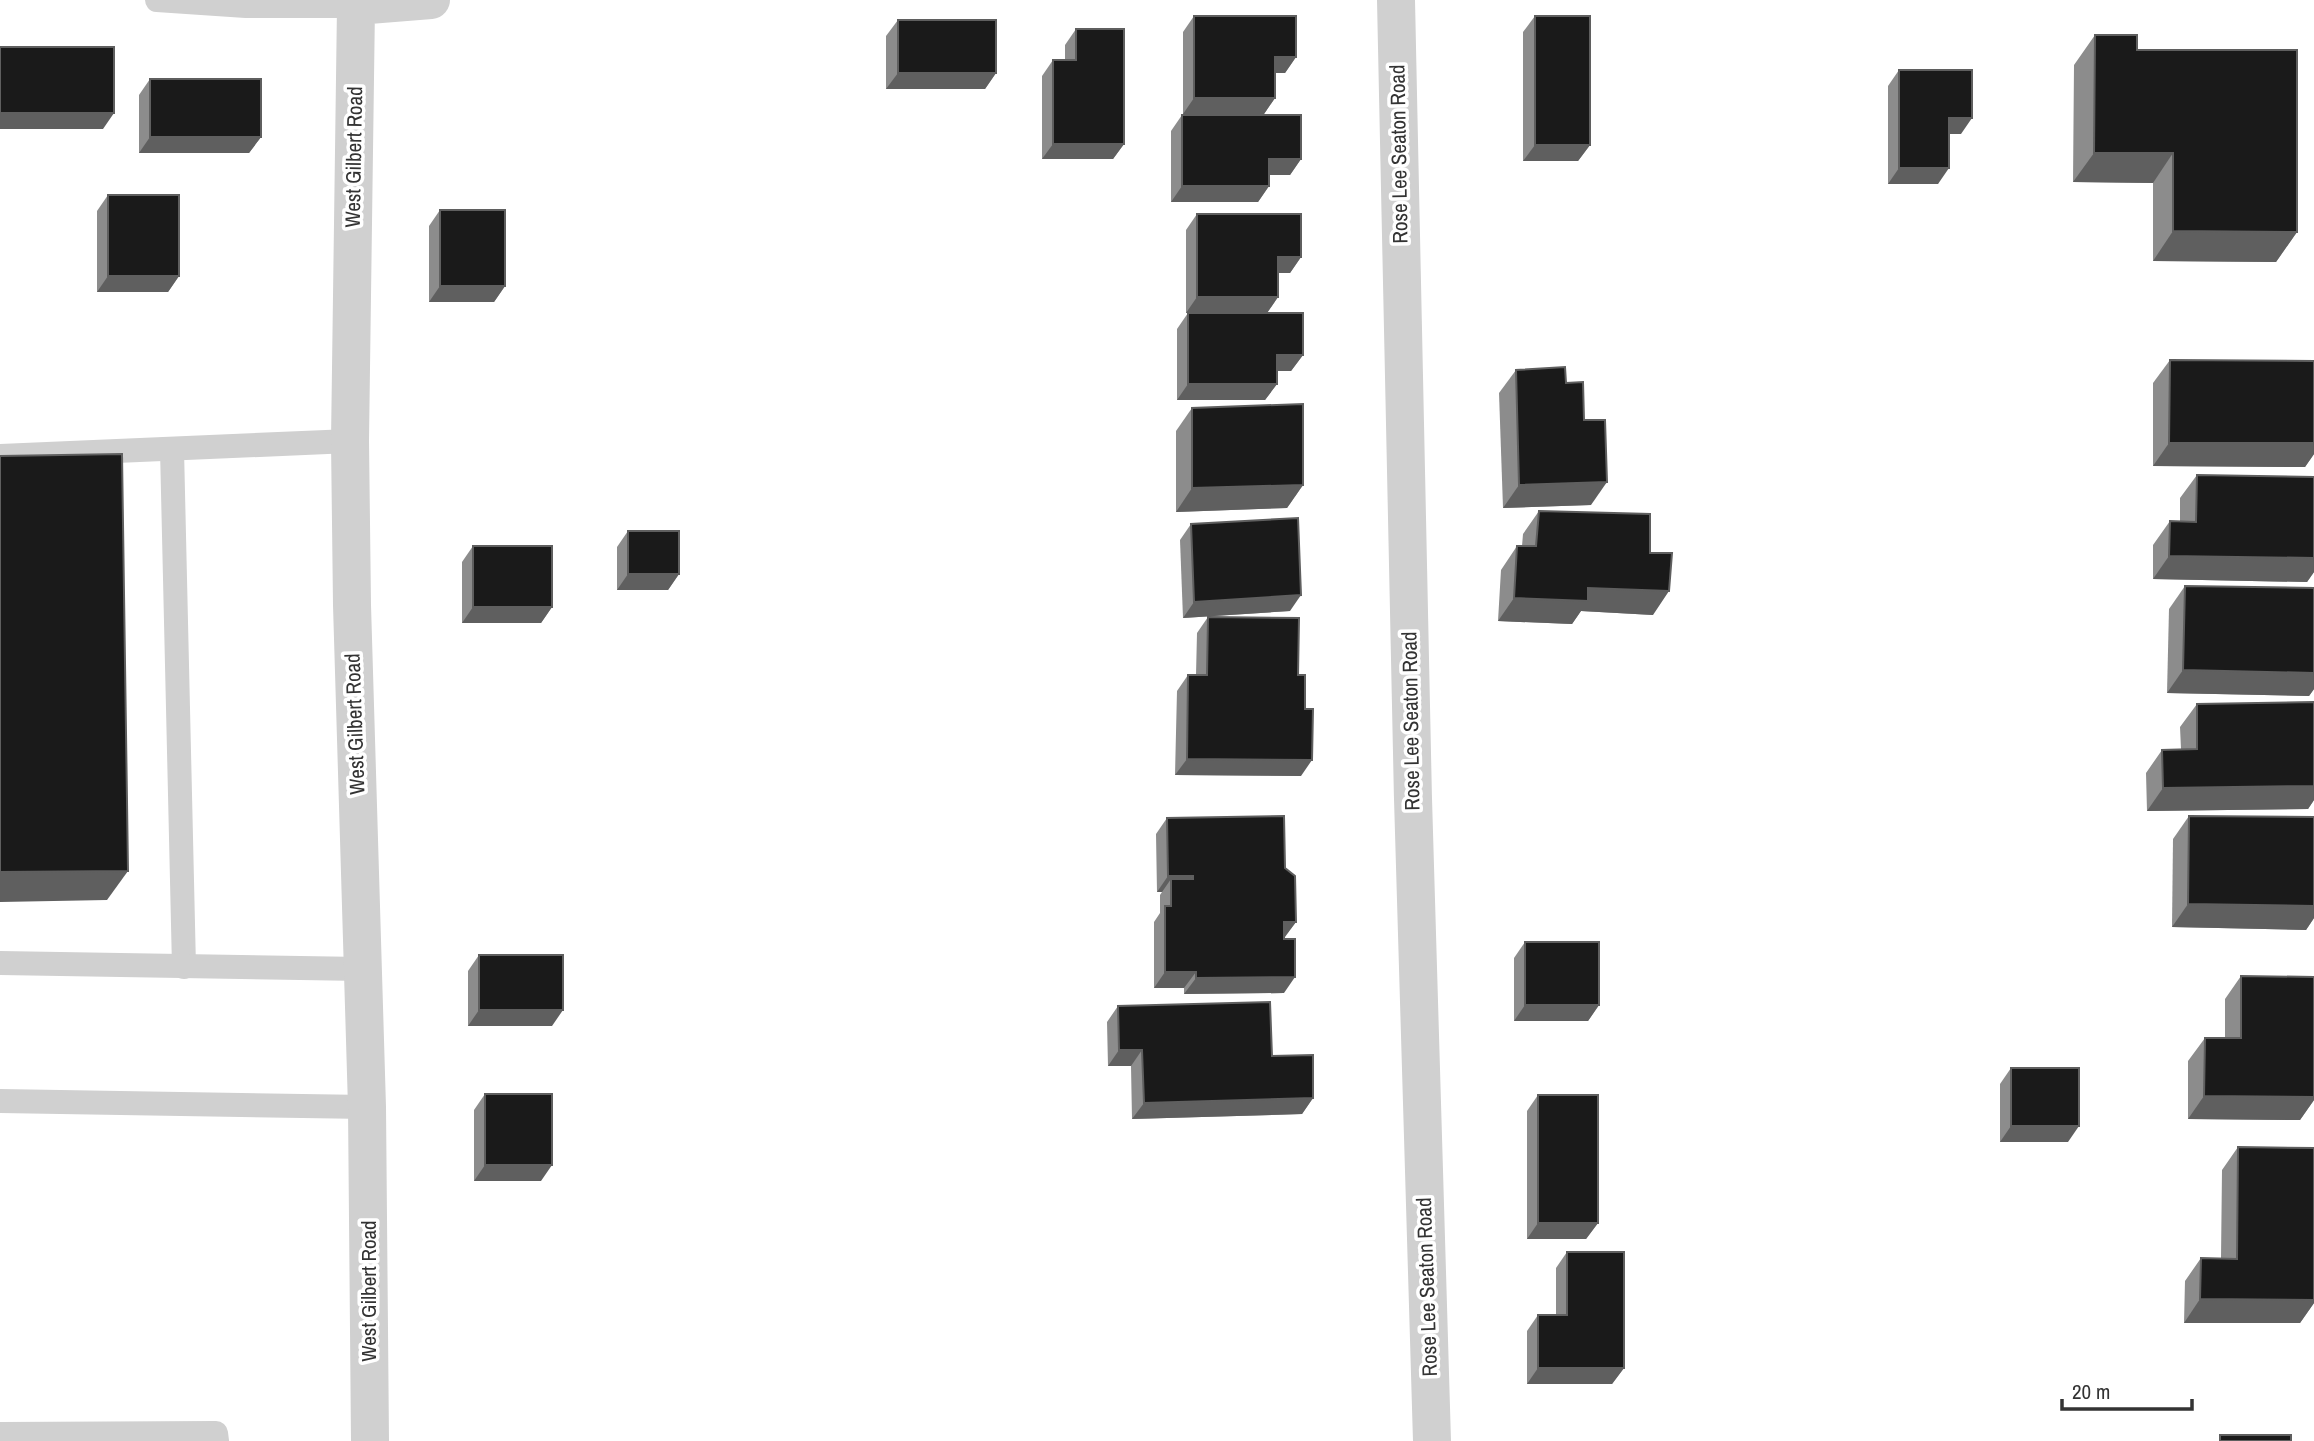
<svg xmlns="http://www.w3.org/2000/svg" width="2314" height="1441" viewBox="0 0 2314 1441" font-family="'Archivo Narrow',sans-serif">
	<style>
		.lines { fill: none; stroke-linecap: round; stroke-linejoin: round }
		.service { stroke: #d0d0d0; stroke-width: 24 }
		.minor { stroke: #d0d0d0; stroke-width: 38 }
		.wall { fill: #8c8c8c }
		.shaded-wall { fill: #5f5f5f }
		.building { fill: #1a1a1a; stroke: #5f5f5f; stroke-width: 2 }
		.labels { text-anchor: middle; stroke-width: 7; stroke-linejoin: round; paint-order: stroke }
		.street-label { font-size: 21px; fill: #333; stroke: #fff }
	</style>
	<rect width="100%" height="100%" fill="#fff"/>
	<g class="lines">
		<g class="service">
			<path d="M157,0L246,6H356"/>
			<path d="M172,449L184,967"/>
			<path d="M0,456L350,441"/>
			<path d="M0,963L362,969"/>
			<path d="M0,1101L367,1107"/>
			<path d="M0,1434L216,1433L217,1441"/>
		</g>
		<g class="minor">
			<path d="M1396,0C1404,480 1416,961 1432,1441"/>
			<path d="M370,1441L367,1107L352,605L350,441L356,6L431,0"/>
		</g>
	</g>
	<g class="wall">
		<path d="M1194,16L1296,57L1285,73H1275V98L1264,114H1183V32Z"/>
		<path d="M1535,16L1590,145L1578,161H1523V32Z"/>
		<path d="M898,20L996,73L985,89H886V36Z"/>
		<path d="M1076,29L1124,144L1113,159H1042V76L1053,60H1065V45Z"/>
		<path d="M2095,35L2137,50L2297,232L2276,262L2153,261V183L2073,182L2074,65Z"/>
		<path d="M1899,70L1961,134H1949L1938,184H1888V86Z"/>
		<path d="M150,79L261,137L249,153H139V95Z"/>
		<path d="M1182,115L1301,159L1290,175H1269V186L1258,202H1171V131Z"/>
		<path d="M108,195L179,276L168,292H97V211Z"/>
		<path d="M440,210L505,286L494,302H429V226Z"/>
		<path d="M1197,214L1301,257L1290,273H1278V297L1267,313H1186V230Z"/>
		<path d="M1188,313L1303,355L1291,371H1277V384L1265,400H1177V329Z"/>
		<path d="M2170,360L2314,361V454L2305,467L2153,466V383Z"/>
		<path d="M1516,370L1566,383L1584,420L1591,505L1503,508L1499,393Z"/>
		<path d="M1192,408L1303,485L1287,508L1176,512V431Z"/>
		<path d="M2197,475L2314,477V572L2307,582L2153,579V545L2170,521L2180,522V498Z"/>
		<path d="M1539,511L1650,553L1653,615L1581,611L1572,624L1498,621L1501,570L1517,546H1522L1523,534Z"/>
		<path d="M1191,524L1290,611L1183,618L1180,540Z"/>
		<path d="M628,531L679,574L668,590H617V547Z"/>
		<path d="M473,546L552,607L541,623H462V562Z"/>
		<path d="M2185,586L2314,588V689L2309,696L2167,693L2169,609Z"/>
		<path d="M1208,617L1298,675L1301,776L1175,775L1177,691L1188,675H1196L1197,633Z"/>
		<path d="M2314,702V800L2308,809L2147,811L2146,773L2162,750L2181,749L2180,727L2197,704Z"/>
		<path d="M2189,816L2314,817V918L2306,930L2172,927L2173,839Z"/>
		<path d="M1167,818L1285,868L1296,922L1284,937V993L1184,994V988H1154V922L1160,913V895L1162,892H1157L1156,834Z"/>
		<path d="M1525,942L1599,1005L1588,1021H1514V958Z"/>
		<path d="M479,955L552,1026H468V971Z"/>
		<path d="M2241,976L2314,977V1100L2300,1120L2188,1119V1061L2205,1038H2225V999Z"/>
		<path d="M1118,1006L1272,1056L1313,1098L1302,1114L1132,1119L1131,1066H1108L1107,1022Z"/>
		<path d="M2011,1068L2068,1142H2000V1084Z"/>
		<path d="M485,1094L541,1181H474V1110Z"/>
		<path d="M1538,1095L1598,1223L1586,1239H1527V1111Z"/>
		<path d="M2238,1147L2314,1148V1303L2300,1323H2184L2185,1281L2201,1258H2221L2222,1170Z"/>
		<path d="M1567,1252L1624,1368L1612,1384H1527V1331L1538,1315H1556V1268Z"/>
	</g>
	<g class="shaded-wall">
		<path d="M1275,57H1296L1285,73H1264Z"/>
		<path d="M898,73H996L985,89H886Z"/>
		<path d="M1194,98H1275L1264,114H1183Z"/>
		<path d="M0,113H114L103,129H0Z"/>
		<path d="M1949,118H1972L1961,134H1938Z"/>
		<path d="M150,137H261L249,153H139Z"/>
		<path d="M1053,144H1124L1113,159H1042Z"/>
		<path d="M1535,145H1590L1578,161H1523Z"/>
		<path d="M2094,153H2173L2153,183L2073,182Z"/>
		<path d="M1269,159H1301L1290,175H1258Z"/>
		<path d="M1899,168H1949L1938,184H1888Z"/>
		<path d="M1182,186H1269L1258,202H1171Z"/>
		<path d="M2173,231L2297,232L2276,262L2153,261Z"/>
		<path d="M1278,257H1301L1290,273H1267Z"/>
		<path d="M108,276H179L168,292H97Z"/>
		<path d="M440,286H505L494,302H429Z"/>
		<path d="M1197,297H1278L1267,313H1186Z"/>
		<path d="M1277,355H1303L1291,371H1265Z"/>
		<path d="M1188,384H1277L1265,400H1177Z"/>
		<path d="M2169,443H2314V454L2305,467L2153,466Z"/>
		<path d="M1607,482L1591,505L1503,508L1519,485Z"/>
		<path d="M1303,485L1287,508L1176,512L1192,488Z"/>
		<path d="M2169,556L2314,558V572L2307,582L2153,579Z"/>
		<path d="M628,574H679L668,590H617Z"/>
		<path d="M1588,588L1669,591L1653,615L1581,611L1572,624L1498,621L1514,598Z"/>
		<path d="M1301,595L1290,611L1183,618L1194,602Z"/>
		<path d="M473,607H552L541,623H462Z"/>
		<path d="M2183,670L2314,673V689L2309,696L2167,693Z"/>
		<path d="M1187,759L1312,760L1301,776L1175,775Z"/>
		<path d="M2314,786V800L2308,809L2147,811L2163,788Z"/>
		<path d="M128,871L107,900L0,902V872Z"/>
		<path d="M1168,876H1193L1182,892L1171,879L1162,892H1157Z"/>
		<path d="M2188,904L2314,906V918L2306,930L2172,927Z"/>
		<path d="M1284,922H1296L1285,937H1273Z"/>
		<path d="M1165,972H1196L1184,988H1154Z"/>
		<path d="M1295,977L1284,993L1184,994L1196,978Z"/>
		<path d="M1525,1005H1599L1588,1021H1514Z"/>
		<path d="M479,1010H563L552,1026H468Z"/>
		<path d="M1119,1050H1142L1131,1066H1108Z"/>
		<path d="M2204,1096L2314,1097V1100L2300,1120L2188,1119Z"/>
		<path d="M1313,1098L1302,1114L1132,1119L1144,1103Z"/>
		<path d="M2011,1126H2079L2068,1142H2000Z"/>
		<path d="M485,1165H552L541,1181H474Z"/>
		<path d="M1538,1223H1598L1586,1239H1527Z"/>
		<path d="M2200,1299L2314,1300V1303L2300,1323H2184Z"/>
		<path d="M1538,1368H1624L1612,1384H1527Z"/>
	</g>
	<g class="building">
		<path d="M1194,16H1296V57H1275V98H1194Z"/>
		<rect x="1535" y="16" width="55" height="129"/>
		<rect x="898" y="20" width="98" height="53"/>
		<path d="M1076,29H1124V144H1053V60H1076Z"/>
		<path d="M2095,35H2137V50H2297V232L2173,231V153H2094Z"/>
		<rect x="0" y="47" width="114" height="66"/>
		<path d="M1899,70H1972V118H1949V168H1899Z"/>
		<rect x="150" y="79" width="111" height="58"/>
		<path d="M1182,115H1301V159H1269V186H1182Z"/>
		<rect x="108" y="195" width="71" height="81"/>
		<rect x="440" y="210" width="65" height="76"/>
		<path d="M1197,214H1301V257H1278V297H1197Z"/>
		<path d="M1188,313H1303V355H1277V384H1188Z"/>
		<path d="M2170,360L2314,361V443H2169Z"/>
		<path d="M1565,367L1566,383L1583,382L1584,420H1605L1607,482L1519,485L1516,370Z"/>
		<path d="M1303,404V485L1192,488V408Z"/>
		<path d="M122,454L128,871L0,872V456Z"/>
		<path d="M2197,475L2314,477V558L2169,556L2170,521L2196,522Z"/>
		<path d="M1539,511L1650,514V553H1672L1669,591L1588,588V601L1514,598L1517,546H1536Z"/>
		<path d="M1298,518L1301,595L1194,602L1191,524Z"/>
		<rect x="628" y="531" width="51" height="43"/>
		<rect x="473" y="546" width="79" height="61"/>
		<path d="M2185,586L2314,588V673L2183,670Z"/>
		<path d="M1208,617L1299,618L1298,675H1305V709H1313L1312,760L1187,759L1188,675H1207Z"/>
		<path d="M2314,702V786L2163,788L2162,750L2197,749V704Z"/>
		<path d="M1284,816L1285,868L1295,876L1296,922H1284V939H1295V977L1196,978V972H1165V906H1171V879H1193V876H1168L1167,818Z"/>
		<path d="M2189,816L2314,817V906L2188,904Z"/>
		<rect x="1525" y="942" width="74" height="63"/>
		<rect x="479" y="955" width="84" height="55"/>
		<path d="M2241,976L2314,977V1097L2204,1096L2205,1038H2241Z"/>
		<path d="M1270,1002L1272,1056L1313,1055V1098L1144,1103L1142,1050H1119L1118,1006Z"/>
		<rect x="2011" y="1068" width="68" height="58"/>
		<rect x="485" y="1094" width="67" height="71"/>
		<rect x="1538" y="1095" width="60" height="128"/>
		<path d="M2238,1147L2314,1148V1300L2200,1299L2201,1258L2237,1259Z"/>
		<path d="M1567,1252H1624V1368H1538V1315H1567Z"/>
		<rect x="2220" y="1435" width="71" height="6"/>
	</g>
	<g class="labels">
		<g class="street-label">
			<text transform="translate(1399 154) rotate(-91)" y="7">Rose Lee Seaton Road</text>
			<text transform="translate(354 157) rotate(-89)" y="7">West Gilbert Road</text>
			<text transform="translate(1411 721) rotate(-91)" y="7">Rose Lee Seaton Road</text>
			<text transform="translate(355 724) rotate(-92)" y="7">West Gilbert Road</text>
			<text transform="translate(1427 1287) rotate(-92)" y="7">Rose Lee Seaton Road</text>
			<text transform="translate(369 1291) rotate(-90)" y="7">West Gilbert Road</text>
		</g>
	</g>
	<path d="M2062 1399v10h130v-10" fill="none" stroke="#333333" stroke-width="3.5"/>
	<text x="2072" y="1399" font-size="21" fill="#333333" stroke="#ffffff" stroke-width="5" paint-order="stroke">20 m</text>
</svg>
